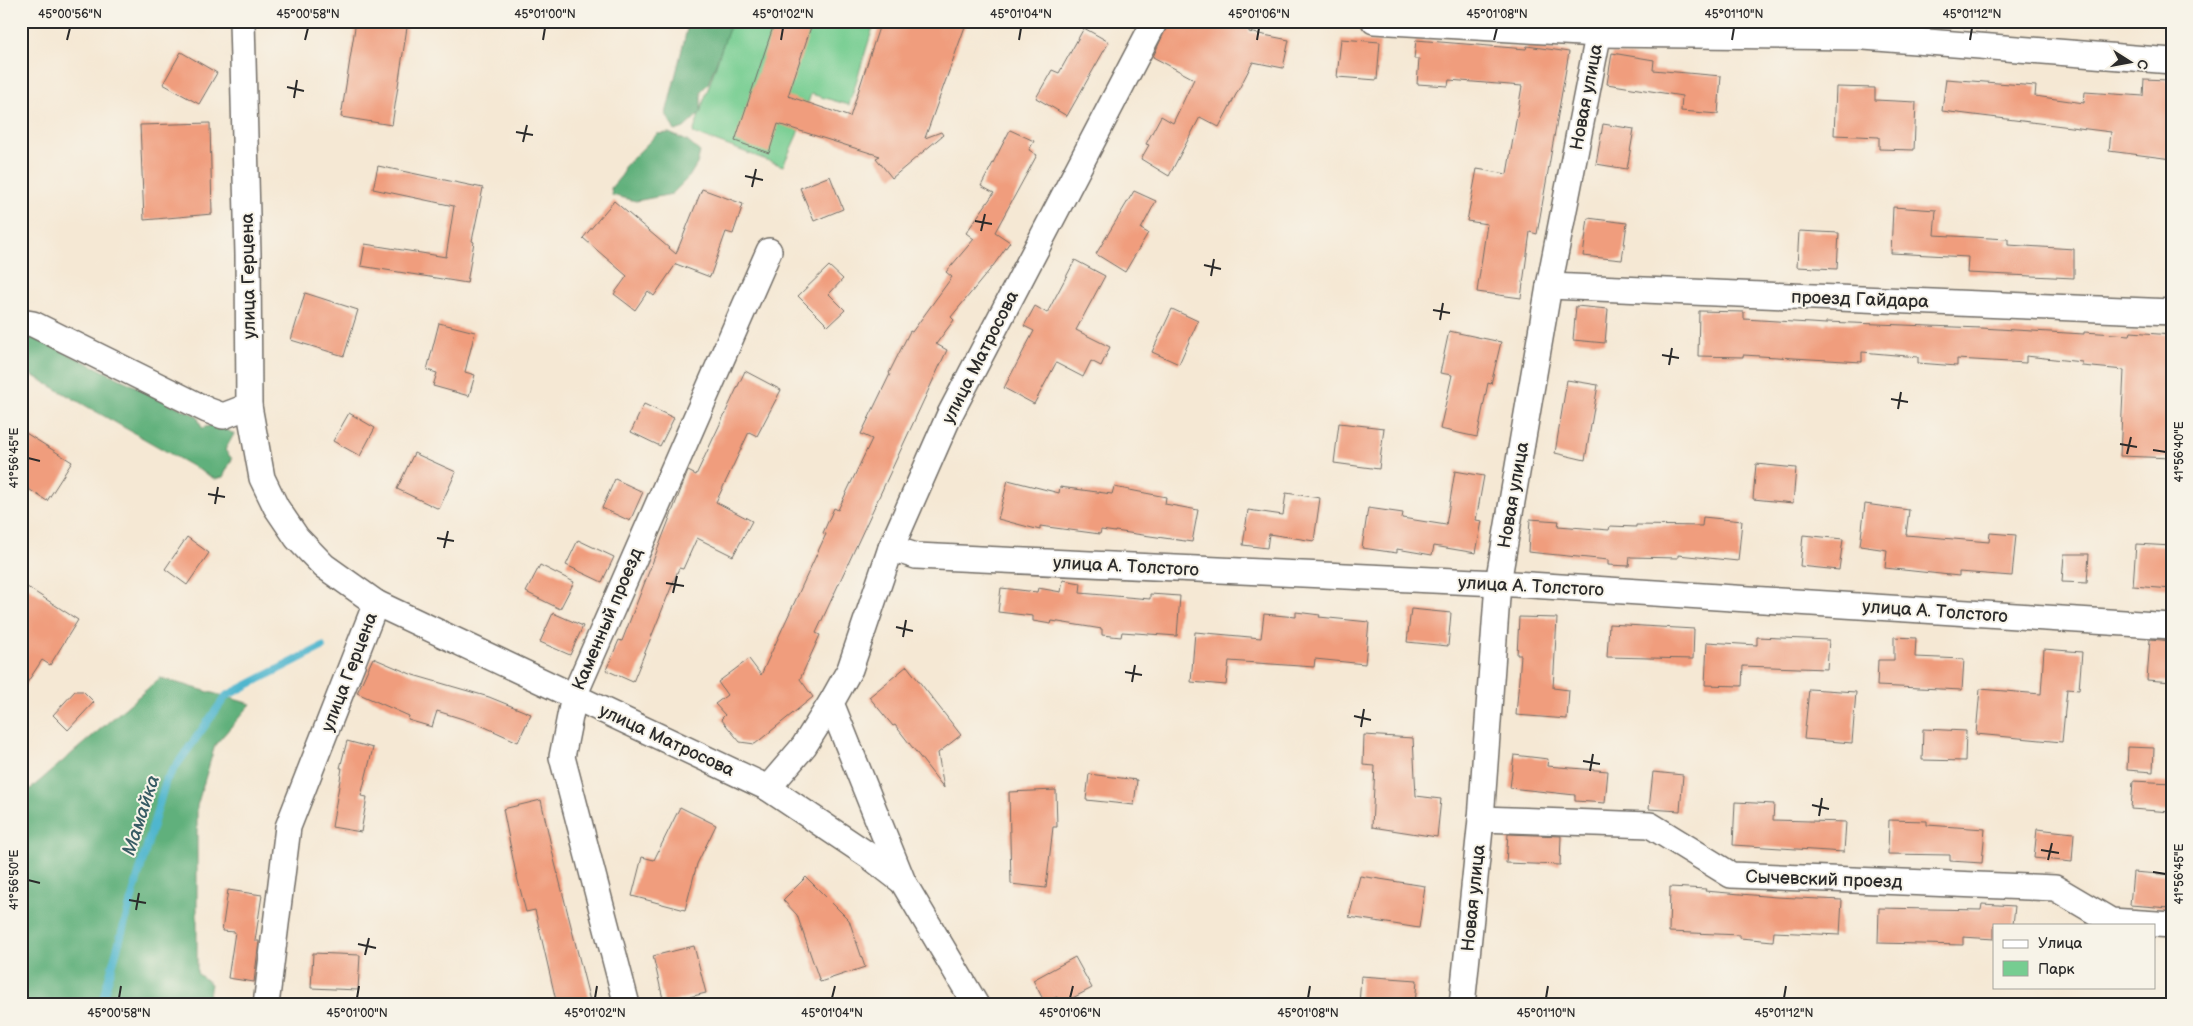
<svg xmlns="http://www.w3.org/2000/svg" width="2193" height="1026" viewBox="0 0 2193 1026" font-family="'Balsamiq Sans',sans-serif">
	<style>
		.green { fill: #76cd91; stroke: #507c5e }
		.forest { fill: #60b07b; stroke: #466e53 }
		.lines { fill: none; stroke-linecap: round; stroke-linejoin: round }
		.stream { stroke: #4fb6ce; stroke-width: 8 }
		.building { fill: #f09d7d }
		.minor-casing { stroke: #726d66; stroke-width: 28 }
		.minor { stroke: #fff; stroke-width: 25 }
		.ticks { fill: none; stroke: #2b2b2b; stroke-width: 2 }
		.labels { text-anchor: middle; stroke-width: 4; stroke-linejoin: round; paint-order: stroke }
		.street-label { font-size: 18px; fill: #2b2b2b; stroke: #f7f3e8 }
		.water-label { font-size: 19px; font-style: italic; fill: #385c64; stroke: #f7f3e8 }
		.neatline { fill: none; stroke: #2b2b2b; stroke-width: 2 }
		.ticks-label { font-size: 12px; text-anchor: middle; fill: #2b2b2b }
	</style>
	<rect width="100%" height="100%" fill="#f7f3e8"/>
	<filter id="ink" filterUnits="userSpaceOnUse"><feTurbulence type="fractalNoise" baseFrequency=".02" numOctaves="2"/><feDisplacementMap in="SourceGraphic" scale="10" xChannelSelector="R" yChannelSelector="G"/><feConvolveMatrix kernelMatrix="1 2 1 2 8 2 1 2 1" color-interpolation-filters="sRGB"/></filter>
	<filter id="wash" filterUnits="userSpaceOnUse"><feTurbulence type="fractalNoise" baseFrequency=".0096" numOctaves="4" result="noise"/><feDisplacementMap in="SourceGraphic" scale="20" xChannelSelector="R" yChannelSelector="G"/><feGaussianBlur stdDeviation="1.12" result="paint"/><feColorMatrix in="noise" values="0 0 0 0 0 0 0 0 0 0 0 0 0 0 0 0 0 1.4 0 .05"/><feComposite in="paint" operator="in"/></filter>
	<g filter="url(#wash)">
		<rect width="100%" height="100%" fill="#f5e8d4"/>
		<path class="green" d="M731,21H875L849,105L811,94L797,135L783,166L693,133Z"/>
		<g class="forest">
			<path d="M689,21H732L708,84L701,91V112L684,128L675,131L666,114Z"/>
			<path d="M669,133L687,141L700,152L697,164L689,177L672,194L636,201L612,195L611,188L622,175L624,167L657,134Z"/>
			<path d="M21,331L197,416L202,428L216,424L234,434L225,450L232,459L223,477L215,479L21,369Z"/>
			<path d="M160,678L251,704L215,745L197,806V973L211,984L207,1005H21V797Z"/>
		</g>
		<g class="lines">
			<path class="stream" d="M101,1005L166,780L226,696L322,647"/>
		</g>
		<g id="blocks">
			<g class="building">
				<path d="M356,21H408L392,125L341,117Z"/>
				<path d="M775,21H813L788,96L850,117L881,21H967L925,138L941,132L943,135L892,178L876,158L880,156L778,124L769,153L735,141Z"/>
				<path d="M1169,21L1249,28V32L1289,40L1283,68L1253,62L1219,127L1200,117L1169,176L1141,159L1149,145L1146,144L1161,116L1173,123L1194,79L1153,57Z"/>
				<path d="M1084,28L1109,42L1067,116L1036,98L1052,70L1059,73Z"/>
				<path d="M1341,39L1380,42L1377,80L1337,77Z"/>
				<path d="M1416,40L1526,49L1527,46L1569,52L1537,234L1530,232L1521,298L1477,292L1487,224L1467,221L1477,169L1507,174L1522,86L1449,80L1448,86L1417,84L1419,59H1414Z"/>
				<path d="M181,52L217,73L199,104L163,84Z"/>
				<path d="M1612,53L1654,60L1653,70L1721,76L1718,114L1681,111L1682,96L1607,84Z"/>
				<path d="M1946,79L2036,86L2035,96L2084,103L2085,92L2143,96L2144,79L2167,80V83H2172V159L2109,151L2111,132L1942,111Z"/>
				<path d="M1836,87L1875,88V100L1916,102L1914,150L1879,149V137L1834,135Z"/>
				<path d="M210,123L212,214L144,220L140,125Z"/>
				<path d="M1603,124L1634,129L1627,169L1596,164Z"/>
				<path d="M1010,130L1034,141L1029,150L1037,155L995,232L1010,242L993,266L951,317L954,320L936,344L947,350L816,633L820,635L800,679L813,697L755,744L740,742L721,719L725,715L715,704L727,695L718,682L749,659L761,675L826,534L823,533L834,508L838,510L872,439L861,434L890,374L889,373L910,331L912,332L952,277L946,272L974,239L966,233L994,193L981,186Z"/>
				<path d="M378,166L483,188L472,241L474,242L467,283L361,266L365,244L446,257L454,206L373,189Z"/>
				<path d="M830,176L843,209L814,221L800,188Z"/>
				<path d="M702,189L743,204L733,234L726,232L710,277L676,264L654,296L648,291L635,310L614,294L627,276L583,238L614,201L676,254Z"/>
				<path d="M1134,191L1156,201L1141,229L1148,233L1125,272L1096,254Z"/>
				<path d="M1893,207L1936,210L1934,235L2008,239V245L2074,249V278L1967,273L1968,257L1891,253Z"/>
				<path d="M1588,218L1627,223L1622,260L1583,256Z"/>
				<path d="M1799,231L1839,233L1837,269L1797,267Z"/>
				<path d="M1075,260L1105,276L1076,330L1110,347L1101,366L1091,361L1083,377L1056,363L1034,404L1004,388L1034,331L1024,326L1035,306L1047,313Z"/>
				<path d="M829,266L843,279L829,294L845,310L828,326L798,296Z"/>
				<path d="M305,293L358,310L344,356L291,340Z"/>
				<path d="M1576,306L1608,309L1605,343L1573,340Z"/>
				<path d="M1172,309L1198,321L1179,364L1152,352Z"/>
				<path d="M1699,311L1744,312V319L1826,324V322L1981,328L2084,334V332L2130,335L2131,332L2172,335V458L2120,456L2124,370L2082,366V362L2026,356V363L1957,359V366L1918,363V357L1862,352V362L1743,355V357L1698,356Z"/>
				<path d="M439,323L475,332L465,372L475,375L469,396L433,386L437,373L427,370Z"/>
				<path d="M1449,331L1501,342L1491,384L1488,383L1477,437L1440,429L1452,375L1440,373Z"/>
				<path d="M745,371L781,390L757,436L749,432L716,502L752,521L733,556L697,538L683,569L679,568L633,682L606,670L619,640L622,641L688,471L696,475Z"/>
				<path d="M1567,380L1598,385L1585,460L1555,453Z"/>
				<path d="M644,404L674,418L660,446L631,432Z"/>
				<path d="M349,413L375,428L360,456L333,441Z"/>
				<path d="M1339,423L1384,428L1379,469L1334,463Z"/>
				<path d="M21,430L72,462L47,501L21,484Z"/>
				<path d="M414,453L456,472L439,509L397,489Z"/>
				<path d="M1756,464L1796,468L1793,503L1753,499Z"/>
				<path d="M1455,471L1484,476L1476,520L1482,521L1476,553L1434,546L1432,555L1397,549V553L1362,548L1368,508L1403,513L1402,518L1446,525Z"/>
				<path d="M615,479L643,492L630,521L602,508Z"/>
				<path d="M1008,480L1059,493L1060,487L1112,494L1114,487L1166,497L1165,504L1198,510L1192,542L1115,531V532L1101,530L1100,534L1040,526V530L998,519Z"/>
				<path d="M1286,493L1320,498L1314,541L1269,534L1267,548L1243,545L1248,510L1283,515Z"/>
				<path d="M1865,504L1909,510L1906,535L1989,542L1990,533L2016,535L2012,576L1959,572V576L1885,568L1887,550L1860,546Z"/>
				<path d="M1703,517L1742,521L1738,561L1678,555V558L1630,557L1629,566L1608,565V560L1528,552L1530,519L1559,521L1558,526L1609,530L1610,526L1636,527V525L1702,526Z"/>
				<path d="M1803,535L1843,539L1839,570L1800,566Z"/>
				<path d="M187,537L209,553L187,585L165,569Z"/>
				<path d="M578,540L614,557L602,582L566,565Z"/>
				<path d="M2136,544L2172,546V589L2133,586Z"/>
				<path d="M2064,554H2089L2087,583L2062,582Z"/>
				<path d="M540,565L574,582L560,609L526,592Z"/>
				<path d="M1063,580L1081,583L1080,593L1150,599V594L1180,596L1177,636L1122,632L1121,637L1102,635V629L1052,621L1051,624L1033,621V616L998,612L1001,588L1037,592L1038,588L1061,592Z"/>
				<path d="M21,583L78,620L50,665L42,660L21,692Z"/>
				<path d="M1411,609L1451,613L1448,646L1407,642Z"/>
				<path d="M1296,612L1320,615L1319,617L1369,622L1365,664L1315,659L1314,667L1229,661L1226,685L1191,682L1195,632L1261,638L1264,614L1296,617Z"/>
				<path d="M553,613L583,626L570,655L540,642Z"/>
				<path d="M1519,617L1557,618L1553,688L1569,690L1567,719L1516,715L1521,655H1517Z"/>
				<path d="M1609,624L1694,629L1693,659L1607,657Z"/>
				<path d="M1757,637L1829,640L1827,669L1743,666L1742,686L1705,685L1707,642L1757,645Z"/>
				<path d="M1894,637L1916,638L1915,657L1964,659L1962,690L1877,686L1878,660H1894Z"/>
				<path d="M2150,639L2172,641V682L2147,680Z"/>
				<path d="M2044,649L2082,652L2079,690L2067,689L2062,742L1976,734L1980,689L2041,694Z"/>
				<path d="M373,658L413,675L489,697L531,714L518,742L476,723L437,711L432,727L408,720L409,716L357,693Z"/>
				<path d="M907,666L961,735L938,753L944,788L895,725L893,726L869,697Z"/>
				<path d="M1809,689L1856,692L1852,743L1804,739Z"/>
				<path d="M75,691H83L94,702L68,730L53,715Z"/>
				<path d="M1923,729L1966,731L1965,761L1922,760Z"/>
				<path d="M1364,735L1413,738L1416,796L1441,799L1437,837L1372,827L1375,766L1363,765Z"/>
				<path d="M347,741L373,748L361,796L367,797L361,832L332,827L342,768H340Z"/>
				<path d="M2128,747L2154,748L2153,772L2127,770Z"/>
				<path d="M1514,755L1548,759L1547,766L1608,771L1605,803L1575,801V795L1510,788Z"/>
				<path d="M1653,772L1683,775L1680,811L1649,809Z"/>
				<path d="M1089,774L1137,780L1134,805L1086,800Z"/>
				<path d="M2133,781L2172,783L2171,812L2131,809Z"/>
				<path d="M1056,790L1057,827H1053L1046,888L1011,884L1009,792Z"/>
				<path d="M541,800L554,859L591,1005H557L535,910L526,912L515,869L503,809Z"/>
				<path d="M1735,802L1774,804L1773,820L1846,822L1844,852L1733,845Z"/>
				<path d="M680,807L716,825L697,864L685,910L632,896L642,857L654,860Z"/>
				<path d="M1889,820L1927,821V825L1985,829L1982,863L1950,861V855L1888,854Z"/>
				<path d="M2037,829L2074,833L2072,862L2034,858Z"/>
				<path d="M1508,834L1561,836L1560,865L1506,863Z"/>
				<path d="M2133,872L2172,875L2170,908L2130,905Z"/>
				<path d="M1360,876L1425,886L1419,928L1349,917Z"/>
				<path d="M806,877L849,920L865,967L820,982L797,915L783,900Z"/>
				<path d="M1670,887L1706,889L1705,891L1776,897L1842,900L1840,935L1774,932L1773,941L1740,938V935L1669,932Z"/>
				<path d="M228,890L262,895L255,941H259L254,982L228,978L235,932L222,931Z"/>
				<path d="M1982,904L2015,906L2013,925H1994V939L1963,937V945L1878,943L1879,908L1981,910Z"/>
				<path d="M694,946L706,993L664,1003L653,956Z"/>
				<path d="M313,953L360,955L358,990L311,988Z"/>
				<path d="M1075,957L1092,988L1061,1004L1057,997L1045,1003L1033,980Z"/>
				<path d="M1361,976L1417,980L1415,1005H1359Z"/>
			</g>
		</g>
	</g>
	<g filter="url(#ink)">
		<use href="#blocks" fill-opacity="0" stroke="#726d66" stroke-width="1"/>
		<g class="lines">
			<g class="minor-casing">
				<g id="minor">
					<path d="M242,21L248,255L249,406L262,478L276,507L297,538L324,566L376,603L288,827L266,1005"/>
					<path d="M1374,21L1598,34L1864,37L2172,61"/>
					<path d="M1549,286L2172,312"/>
					<path d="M21,322L33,324L207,410L223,416L249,406"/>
					<path d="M891,548L916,556L1498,583L2172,626"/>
					<path d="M376,603L768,788"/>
					<path d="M831,703L804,746L768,788L868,855L903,882L976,1005"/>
					<path d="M1481,819L1650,825L1731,875L2055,888L2111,921L2172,925"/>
					<path d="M903,882L831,703L850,669L891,548L949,416L1155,21"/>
					<path d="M627,1005L562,757L574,696L769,251"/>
					<path d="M1462,1005L1481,819L1498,583L1549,286L1601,21"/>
				</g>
			</g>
			<use href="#minor" class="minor"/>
		</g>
	</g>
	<path class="ticks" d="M67,40L70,28M305,40L308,28M543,40L545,28M781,40L783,28M1019,40L1021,28M1257,40L1259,28M1494,40L1497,28M1732,40L1734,28M1970,40L1972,28M287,87L304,91M294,98L297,80M516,132L533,135M523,142L527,125M745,176L763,180M752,187L756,169M975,221L992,224M981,231L985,214M1204,265L1221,269M1211,276L1214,259M1433,310L1450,313M1440,320L1443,303M1662,355L1679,358M1669,365L1672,348M1891,399L1908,402M1898,409L1901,392M2120,444L2137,447M2153,450L2166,452M2127,454L2131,437M28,458L40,461M208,494L225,497M215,504L218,487M437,538L454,541M444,548L448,531M666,583L684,586M673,593L677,576M896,627L913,631M903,637L906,620M1125,672L1142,675M1132,682L1135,665M1354,716L1371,720M1361,727L1364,709M1583,761L1600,764M1590,771L1593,754M1812,805L1829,809M1819,816L1822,798M2041,850L2059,853M2048,860L2052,843M2153,872L2166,874M28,880L40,883M129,900L146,903M136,910L139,893M358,944L376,948M365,955L369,938M119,998L121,986M357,998L359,986M595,998L597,986M832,998L835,986M1070,998L1073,986M1308,998L1310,986M1546,998L1548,986M1784,998L1786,986"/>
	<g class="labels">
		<g class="street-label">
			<text transform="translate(1586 97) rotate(-79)" y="6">Новая улица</text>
			<text transform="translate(248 276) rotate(-91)" y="6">улица Герцена</text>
			<text transform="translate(1860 299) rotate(2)" y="6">проезд Гайдара</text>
			<text transform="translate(980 357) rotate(-63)" y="6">улица Матросова</text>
			<text transform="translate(1513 495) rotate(-80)" y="6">Новая улица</text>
			<text transform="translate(1126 566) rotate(3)" y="6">улица А. Толстого</text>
			<text transform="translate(1531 586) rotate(3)" y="6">улица А. Толстого</text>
			<text transform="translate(1935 611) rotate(4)" y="6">улица А. Толстого</text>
			<text transform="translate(607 619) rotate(-67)" y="6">Каменный проезд</text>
			<text transform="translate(349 672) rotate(-69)" y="6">улица Герцена</text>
			<text transform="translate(667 740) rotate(25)" y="6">улица Матросова</text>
			<text transform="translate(1824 879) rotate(2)" y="6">Сычевский проезд</text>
			<text transform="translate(1473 898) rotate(-84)" y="6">Новая улица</text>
		</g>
		<g class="water-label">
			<text transform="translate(140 815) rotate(-72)" y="7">Мамайка</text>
		</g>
	</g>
	<rect width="2193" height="1026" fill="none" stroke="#f7f3e8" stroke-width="55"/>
	<rect x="1993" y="924" width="162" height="65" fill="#f7f3e8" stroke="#a5a39c"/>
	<rect x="2003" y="940" width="25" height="8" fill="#ffffff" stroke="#a5a39c"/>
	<text x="2038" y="948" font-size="15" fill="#2b2b2b">Улица</text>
	<rect x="2003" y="961" width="25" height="15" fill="#76cd91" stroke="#a5a39c"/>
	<text x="2038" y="974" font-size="15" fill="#2b2b2b">Парк</text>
	<g transform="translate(2130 62) rotate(101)" stroke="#f7f3e8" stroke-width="4" paint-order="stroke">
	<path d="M0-4L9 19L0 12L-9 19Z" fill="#2b2b2b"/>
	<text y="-8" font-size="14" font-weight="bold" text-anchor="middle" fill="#2b2b2b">С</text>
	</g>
	<rect x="28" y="28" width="2138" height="970" class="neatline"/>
	<g class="ticks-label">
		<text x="70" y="18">45°00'56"N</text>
		<text x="308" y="18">45°00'58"N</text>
		<text x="545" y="18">45°01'00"N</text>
		<text x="783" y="18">45°01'02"N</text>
		<text x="1021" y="18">45°01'04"N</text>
		<text x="1259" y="18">45°01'06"N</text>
		<text x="1497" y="18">45°01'08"N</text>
		<text x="1734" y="18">45°01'10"N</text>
		<text x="1972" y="18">45°01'12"N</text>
		<text transform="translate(2179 452) rotate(-90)" y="4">41°56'40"E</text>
		<text transform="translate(14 458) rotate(-90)" y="4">41°56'45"E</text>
		<text transform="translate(2179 874) rotate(-90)" y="4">41°56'45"E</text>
		<text transform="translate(14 880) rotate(-90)" y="4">41°56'50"E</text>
		<text x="119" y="1017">45°00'58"N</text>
		<text x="357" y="1017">45°01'00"N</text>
		<text x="595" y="1017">45°01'02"N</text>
		<text x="832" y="1017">45°01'04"N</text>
		<text x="1070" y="1017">45°01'06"N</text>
		<text x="1308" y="1017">45°01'08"N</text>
		<text x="1546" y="1017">45°01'10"N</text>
		<text x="1784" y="1017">45°01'12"N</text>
	</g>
</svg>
